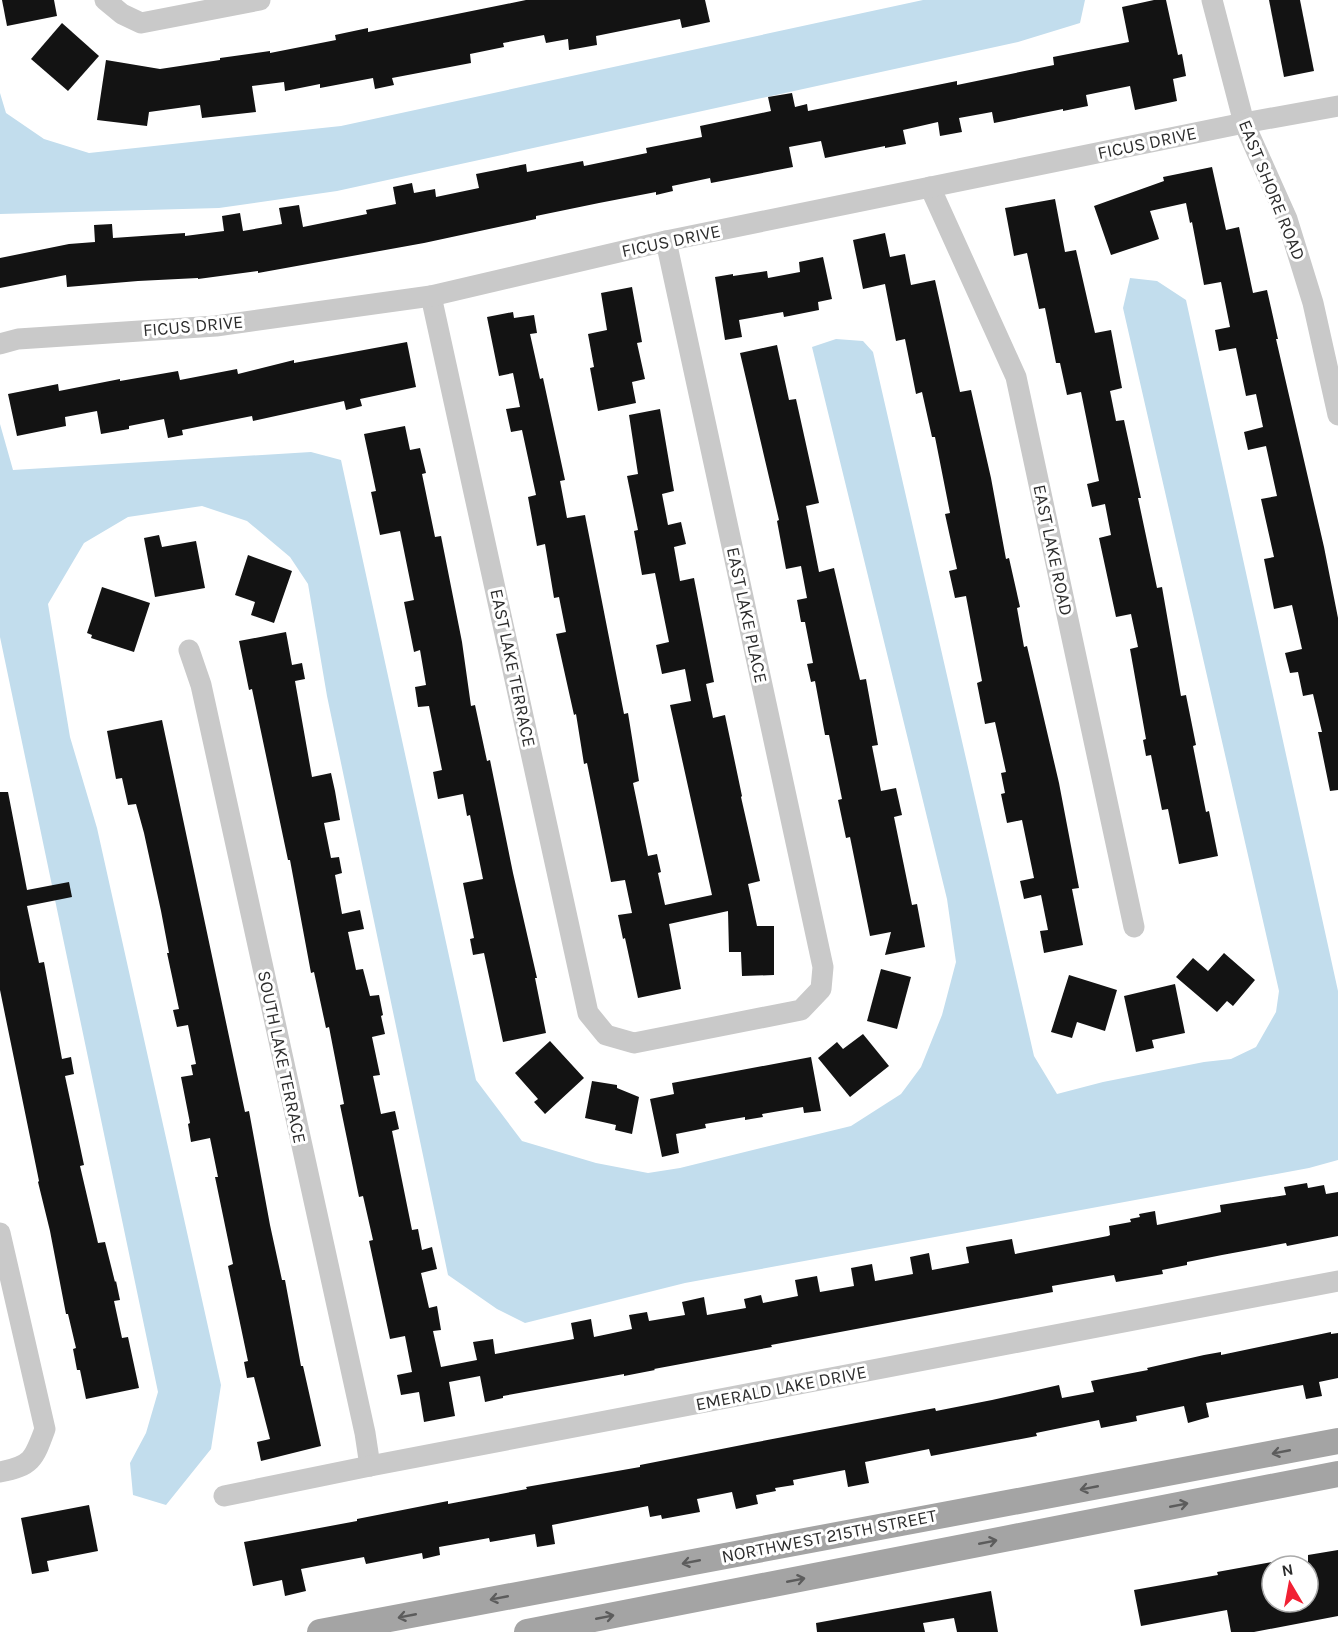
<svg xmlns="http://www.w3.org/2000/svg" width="1338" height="1632" viewBox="0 0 1338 1632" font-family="Karla,sans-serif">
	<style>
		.water { fill: #c2dded }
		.building { fill: #131313 }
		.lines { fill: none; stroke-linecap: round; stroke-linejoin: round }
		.minor { stroke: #c9c9c9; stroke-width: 21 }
		.major { stroke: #a4a4a4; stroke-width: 26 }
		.oneway { stroke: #5c5c5c }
		.labels { text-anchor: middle; stroke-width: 6; stroke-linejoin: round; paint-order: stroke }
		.street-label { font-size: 18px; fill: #2c2c2c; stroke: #fff }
	</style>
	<rect width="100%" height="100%" fill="#fff"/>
	<g class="water">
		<path d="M923,0H1085L1080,23L1018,42L337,191L219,208L0,214V93L6,113L44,139L89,153L341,126Z"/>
		<path d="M1130,278L1157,281L1186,300L1338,991V1160L1309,1168L685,1283L525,1323L497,1309L448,1275L327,696L308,584L290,557L247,521L202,506L128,517L84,543L48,604L70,737L97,828L221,1385L211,1449L166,1505L133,1495L130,1463L146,1433L158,1392L0,637V424L13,470L311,452L341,460L476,1080L522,1141L596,1163L648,1173L680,1168L851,1126L901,1094L921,1067L942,1015L956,962L947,899L812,347L836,339L863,341L873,352L1034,1056L1057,1094L1103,1082L1204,1062L1231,1059L1256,1047L1276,1012L1279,991L1123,308Z"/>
	</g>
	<g class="building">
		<path d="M2,0H54L57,16L7,26Z"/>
		<path d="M526,0H705L710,22L682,28L680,19L596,36L597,45L569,50L568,39L546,43L544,35L503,43L504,47L470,54L471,63L392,78L394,85L375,89L373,78L320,88V84L285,91L284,82L252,86L256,112L202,118L200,105L149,112L147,126L97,120L106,60L160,69L220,60V58L270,51V53L336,40L335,35L368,28V32Z"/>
		<path d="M1154,0H1166L1178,55L1182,54L1186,76L1173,79L1177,101L1135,110L1130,86L1086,95L1088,106L1063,111V109L994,123L992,112L959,118L962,132L940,136L938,122L903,130L906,144L885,148V146L825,158L821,141L789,147L793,167L711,183L710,178L672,186L673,191L656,195V192L599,203L536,216V219L424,243L258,273V271L198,279V278L138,281L67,287L66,275L0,288V258L69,244L95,242L94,225L112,224L113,238L185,233V236L224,231L222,216L240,213L243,231L282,224L279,208L299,205L303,227L367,214L366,210L396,204L393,187L412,183L414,193L435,189L436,197L479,188L476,174L526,164L527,172L583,161L584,166L647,153L646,148L702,137L700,126L771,111L768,97L792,93L795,107L807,104L808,111L957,81V85L1054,65L1053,57L1129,42L1122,7Z"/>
		<path d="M1269,0H1300L1314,71L1284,77Z"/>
		<path d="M62,23L99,56L68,91L31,59Z"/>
		<path d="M1212,167L1226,230L1239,227L1253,293L1267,290L1278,339H1276L1324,547L1338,618V790L1330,791L1318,732H1322L1313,694L1303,696L1298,672L1290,673L1285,653L1302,649L1292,605L1274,609L1264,559L1274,557L1261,499L1277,496L1266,446L1248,450L1244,432L1263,427L1256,394L1246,396L1236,348L1219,351L1215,330L1230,327L1221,282L1204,285L1192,222L1190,223L1186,203L1150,211L1159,239L1111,255L1094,206L1164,181L1163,177Z"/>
		<path d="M1055,199L1065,252L1076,250L1095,333L1111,330L1122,388L1110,391L1116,421L1124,420L1141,498H1138L1157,588L1162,587L1181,696L1186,695L1196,745L1193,746L1206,812L1209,811L1218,856L1179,864L1168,809L1162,810L1151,755L1146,756L1143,740L1146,739L1130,649L1138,647L1131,614L1116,617L1099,538L1111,535L1105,504L1092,507L1087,484L1099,481L1081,392L1067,395L1060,363H1056L1045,308L1039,309L1027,253L1014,256L1005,208Z"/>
		<path d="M885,233L890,257L905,254L911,285L935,280L960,392L971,390L991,478L1006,559L1009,558L1020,607L1017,608L1024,647L1027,646L1059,783L1079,888L1072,889L1083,945L1044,953L1040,931L1048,930L1041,895L1024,899L1020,881L1034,878L1022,820L1007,823L1001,794L1005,793L1001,773L1006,772L995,722L985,724L977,683L982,681L966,596L955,598L949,571L957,569L945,514L950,513L935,437H932L922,392L916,394L905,339L896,341L885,284L863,289L853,240Z"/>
		<path d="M823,257L832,299L818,302L819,310L784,317L783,312L739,320L742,337L725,340L715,277L733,274V276L767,271L768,278L800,272L799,262Z"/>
		<path d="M632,287L642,342L637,343L645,379L632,382L636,403L598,411L590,368L594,367L588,334L607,330L601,293Z"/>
		<path d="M513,312L514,318L534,315L537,333L530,334L540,379L543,378L565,480L560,481L567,518L585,515L624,714L628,713L639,781L633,783L648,856L657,854L661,872L658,873L665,905L712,895L670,705L691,701L685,669L662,674L656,645L669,642L655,573L642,575L634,531L638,530L627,476L638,474L629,415L660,409L674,491L662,494L668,525L681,522L686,544L674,547L680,581L694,578L714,682L706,684L713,718L725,715L742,796L741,797L760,881L748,884L757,926H774V975L742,976L741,952H729L728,911L669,924L681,989L638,998L625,938L623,939L618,915L632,913L625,880L611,882L587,763L584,764L576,714L574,715L556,634L566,632L559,597L554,598L545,544L537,546L528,497L536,495L522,430L511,432L506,409L520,407L513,373L499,376L487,317Z"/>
		<path d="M407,342L416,387L360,399L362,406L346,410L344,401L253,421L252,416L182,430L183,435L168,438L164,419L129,426V429L101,434L97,411L65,417L66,426L17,436L8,394L58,384L59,391L120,379V381L178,371L180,380L237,369L238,374L294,360V363Z"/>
		<path d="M777,345L789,400L796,399L819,503L806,506L819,572L834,568L860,680L866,679L878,745L872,746L881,791L896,788L902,815L894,817L912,905L917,904L925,947L885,955L891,932L870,936L850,837L846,838L838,800L842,799L829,735H825L815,681L811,682L807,664L813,663L805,622H801L797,600L807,598L801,566L786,569L777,521L779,520L740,353Z"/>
		<path d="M405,426L410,450L420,448L426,473L422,474L435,537L441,536L462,642L471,706L475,705L487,761L490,760L513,873L537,978H535L546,1033L503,1042L484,953L473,955L470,939L474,938L463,883L483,879L470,815L467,816L463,794L438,799L433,772L442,770L429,706L418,707L415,687L426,685L420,650L414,652L404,602L414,600L400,531L380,535L371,492L376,491L364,434Z"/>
		<path d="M159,535L162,547L196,541L205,588L155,597L144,538Z"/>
		<path d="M248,555L292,571L274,623L251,615L255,602L235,595Z"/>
		<path d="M102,587L150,603L134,652L91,638L92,635L87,633Z"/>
		<path d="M286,632L292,665L302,663L305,679L295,681L312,777L331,773L335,791L340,820L324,823L331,858L339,857L342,873L335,875L342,914L360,910L364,929L348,932L356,970L363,969L370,996L379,995L383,1015L381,1016L385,1034L372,1037L380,1075L373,1076L381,1114L395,1111L399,1129L392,1131L412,1230L418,1229L422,1250L432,1247L437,1269L421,1273L429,1308L437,1306L441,1330L433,1331L441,1367L477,1360L473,1342L493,1339L495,1354L574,1339L571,1323L591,1319L594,1337L632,1329L629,1315L647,1312L649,1321L685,1315L682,1302L704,1297L707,1315L746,1308L744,1299L761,1295L763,1303L798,1296L795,1280L817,1276L820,1292L854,1286L851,1268L872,1264L875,1281L913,1274L910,1257L929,1253L932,1270L969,1263L966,1247L1012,1239L1015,1254L1108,1236L1110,1235L1109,1226L1131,1222L1130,1219L1140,1217L1139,1214L1155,1211L1157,1225L1221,1212L1220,1205L1286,1195L1284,1187L1307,1183L1308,1188L1324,1185L1326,1194L1338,1192V1236L1287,1246L1286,1243L1222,1255L1187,1262V1265L1162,1270L1163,1274L1116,1282L1114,1275L1052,1286L1053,1292L771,1345L772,1347L654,1369L655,1370L624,1376V1374L503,1396V1398L485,1402L480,1376L449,1382L455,1416L424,1422L419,1392L401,1395L397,1375L412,1372L405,1336L390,1339L369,1241L373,1240L363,1196L359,1197L340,1105L344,1104L329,1027L326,1028L314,972L311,973L290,860H288L252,689L249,690L239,641Z"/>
		<path d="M162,720L245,1112L249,1111L270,1225L282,1280H285L301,1366H303L321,1446L261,1461L257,1442L270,1439L254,1377L247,1378L244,1362L248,1361L228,1266L233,1264L215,1177H218L210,1138L191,1142L188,1124L190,1123L181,1077L193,1075L191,1065L196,1064L188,1025L177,1027L173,1010L179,1009L167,953H169L161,911L144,833L136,804L128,805L122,778L116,779L107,731Z"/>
		<path d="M0,792H8L27,890L69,882L72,897L27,906L39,963L44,962L62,1059L71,1057L74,1074L65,1076L84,1165L80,1166L98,1243L105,1242L115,1282L116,1281L120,1300L114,1301L122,1338L128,1337L139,1388L86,1399L80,1370H77L73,1349L76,1348L68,1314H66L50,1231L38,1182L39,1181L0,990Z"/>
		<path d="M1224,953L1255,980L1233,1006L1227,1001L1217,1012L1176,977L1193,958L1208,971Z"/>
		<path d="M881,969L911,977L897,1029L867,1021Z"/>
		<path d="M1069,975L1117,990L1105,1031L1077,1022L1072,1038L1051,1032Z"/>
		<path d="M1175,984L1185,1033L1152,1040L1154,1048L1136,1052L1124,996Z"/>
		<path d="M863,1034L889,1066L850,1097L818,1058L837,1042L843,1049Z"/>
		<path d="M550,1041L584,1078L545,1114L534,1102L538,1099L515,1073Z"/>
		<path d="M811,1057L821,1111L804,1113L803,1107L762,1114L763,1117L745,1120V1117L705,1124L706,1128L676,1134L679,1153L662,1157L650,1099L674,1094L672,1083Z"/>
		<path d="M592,1081L617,1085V1088L639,1097L632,1134L615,1130L616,1125L585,1118Z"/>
		<path d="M1331,1332V1334L1338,1333V1378L1319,1382L1322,1396L1306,1399L1303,1385L1206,1403L1209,1417L1188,1423L1184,1406L1136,1416L1137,1421L1101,1428L1099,1420L1036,1433L1037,1436L931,1456L929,1449L865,1462L869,1483L848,1487L845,1470L793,1480L794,1485L775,1488L776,1491L756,1495L758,1504L736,1509L732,1492L697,1499L700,1512L662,1519L661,1515L650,1517L648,1506L552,1525L555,1544L537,1547L535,1534L490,1542L489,1538L439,1547L440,1555L423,1559L422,1553L366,1564L364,1557L301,1569L306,1591L285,1596L282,1580L253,1586L244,1542L357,1521V1519L448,1501V1504L527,1489L526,1487L640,1467V1465L752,1443L935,1408L936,1411L992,1400L1059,1385L1062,1398L1094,1392L1091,1381L1148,1370L1147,1368L1204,1355L1221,1352V1355Z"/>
		<path d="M89,1505L98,1551L47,1561L49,1571L32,1574L21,1518Z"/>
		<path d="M1338,1550V1616L1254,1632H1231L1227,1610L1141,1626L1134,1590L1218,1575L1217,1572L1272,1562V1602H1308V1555Z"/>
		<path d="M991,1591L998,1632H957L954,1618L923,1623L925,1632H817L816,1623Z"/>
	</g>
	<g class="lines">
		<g class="minor">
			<path d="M105,0L122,14L141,23L260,0"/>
			<path d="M1212,0L1244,123L1287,219L1313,303L1338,415"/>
			<path d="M930,187L1016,377L1134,927"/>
			<path d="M431,296L588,1013L606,1035L634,1043L801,1010L821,989L823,967L666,241"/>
			<path d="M0,344L18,339L216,326L431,296L666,241L1244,123L1338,106"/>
			<path d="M189,650L201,685L365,1433L370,1466"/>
			<path d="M0,1233L45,1429C34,1459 32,1466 0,1472"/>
			<path d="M224,1496L370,1466L1338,1281"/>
		</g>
		<g class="major">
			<path d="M320,1632L1338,1441"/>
			<path d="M527,1632L1338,1474"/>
		</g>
	</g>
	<defs><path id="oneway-shaft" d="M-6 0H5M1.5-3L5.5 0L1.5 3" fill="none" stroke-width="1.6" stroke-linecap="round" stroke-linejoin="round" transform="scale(1.5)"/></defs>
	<g class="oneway">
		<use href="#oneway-shaft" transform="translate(1281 1452) rotate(169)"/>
		<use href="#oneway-shaft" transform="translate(1089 1488) rotate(169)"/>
		<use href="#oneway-shaft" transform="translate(1179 1505) rotate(-11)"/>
		<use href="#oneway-shaft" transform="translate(988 1542) rotate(-11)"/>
		<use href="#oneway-shaft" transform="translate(691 1562) rotate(169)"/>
		<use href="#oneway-shaft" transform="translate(796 1580) rotate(-11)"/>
		<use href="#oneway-shaft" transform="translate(499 1598) rotate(169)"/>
		<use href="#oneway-shaft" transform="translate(407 1616) rotate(169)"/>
		<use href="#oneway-shaft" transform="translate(605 1617) rotate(-11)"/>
	</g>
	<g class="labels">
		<g class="street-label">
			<text transform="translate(1147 143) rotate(-12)" y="6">FICUS DRIVE</text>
			<text transform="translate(1272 190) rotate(68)" y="6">EAST SHORE ROAD</text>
			<text transform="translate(671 241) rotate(-12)" y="6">FICUS DRIVE</text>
			<text transform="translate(193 326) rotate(-5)" y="6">FICUS DRIVE</text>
			<text transform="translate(1053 550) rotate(78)" y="6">EAST LAKE ROAD</text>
			<text transform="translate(747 615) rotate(78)" y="6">EAST LAKE PLACE</text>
			<text transform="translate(513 668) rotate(78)" y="6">EAST LAKE TERRACE</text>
			<text transform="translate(282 1057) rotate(78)" y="6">SOUTH LAKE TERRACE</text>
			<text transform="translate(781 1388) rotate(-11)" y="6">EMERALD LAKE DRIVE</text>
			<text transform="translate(829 1536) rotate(-11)" y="6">NORTHWEST 215TH STREET</text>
		</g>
	</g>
	<g transform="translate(1290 1584) rotate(350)"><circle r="28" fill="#ffffff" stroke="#ababab" stroke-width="1.5"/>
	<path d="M0-4.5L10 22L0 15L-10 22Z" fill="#f12033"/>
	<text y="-9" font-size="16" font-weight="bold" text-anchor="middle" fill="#2c2c2c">N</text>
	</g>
</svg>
